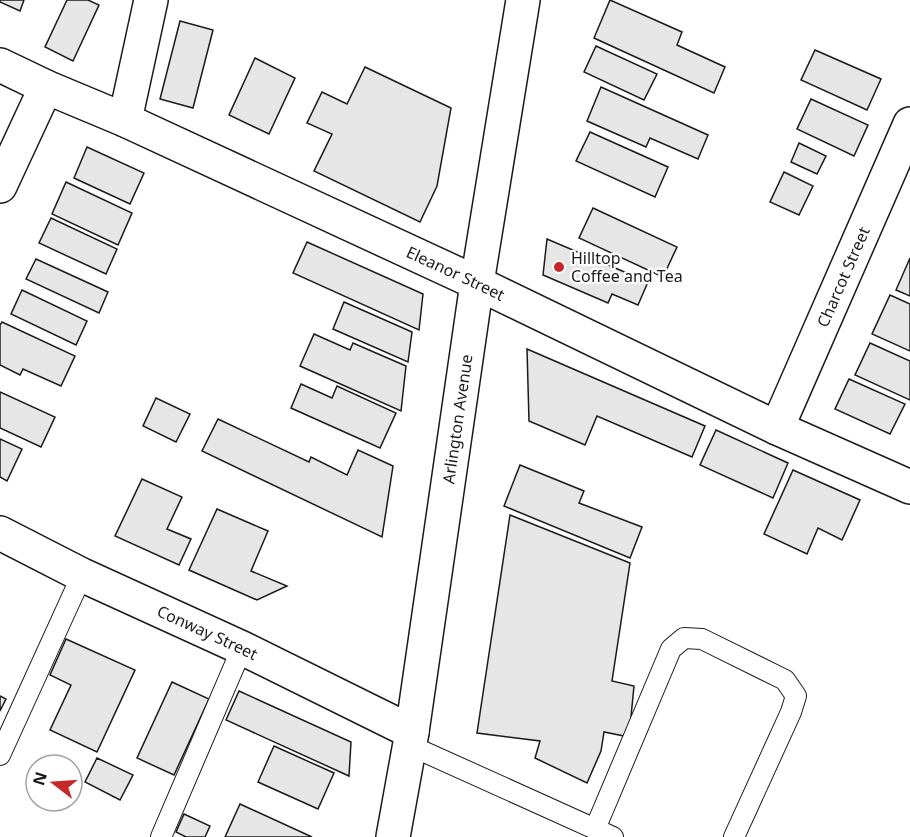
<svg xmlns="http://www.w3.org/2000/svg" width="910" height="837" viewBox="0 0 910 837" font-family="'Noto Sans',sans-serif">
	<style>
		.building { fill: #e6e6e6; stroke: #1a1a1a; stroke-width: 1.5 }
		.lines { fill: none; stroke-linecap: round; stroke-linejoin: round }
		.service-casing { stroke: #1a1a1a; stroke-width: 22 }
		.minor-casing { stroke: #1a1a1a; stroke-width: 36 }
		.tertiary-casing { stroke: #1a1a1a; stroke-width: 36 }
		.service { stroke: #fff; stroke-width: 20 }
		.minor { stroke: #fff; stroke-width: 33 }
		.tertiary { stroke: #fff; stroke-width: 33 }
		.poi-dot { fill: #c62828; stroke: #fff; stroke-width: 2 }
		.labels { text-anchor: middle; stroke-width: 4.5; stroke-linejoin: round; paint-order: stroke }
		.poi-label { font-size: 16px; fill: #1a1a1a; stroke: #fff; text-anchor: start }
		.street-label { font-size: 16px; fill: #1a1a1a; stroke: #fff }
	</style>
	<rect width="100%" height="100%" fill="#fff"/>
	<g class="building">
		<path d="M0,0H24L20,11L0,2Z"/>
		<path d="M67,0H88L99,5L73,61L45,47Z"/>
		<path d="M610,0L682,32L677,45L725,67L714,93L594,38Z"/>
		<path d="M180,21L213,30L193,108L160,99Z"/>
		<path d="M596,46L657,74L644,100L584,72Z"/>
		<path d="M815,50L881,79L867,110L801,80Z"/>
		<path d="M255,58L295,78L269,134L229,115Z"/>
		<path d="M365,67L451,108L437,186L420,222L314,171L332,134L307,123L322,92L347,104Z"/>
		<path d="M601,87L708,135L698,159L650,138L646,147L587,121Z"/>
		<path d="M811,99L868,125L854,156L797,129Z"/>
		<path d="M590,132L668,167L655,197L576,161Z"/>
		<path d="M799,143L826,156L817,174L791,162Z"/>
		<path d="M87,147L144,173L130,204L74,178Z"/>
		<path d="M784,172L813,186L799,215L770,202Z"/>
		<path d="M66,182L132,213L118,245L52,214Z"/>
		<path d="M593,208L677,247L663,277L579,238Z"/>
		<path d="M51,218L117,249L106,274L39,243Z"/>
		<path d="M547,239L648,282L638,305L612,294L608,303L543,275Z"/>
		<path d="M307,242L423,294L419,330L293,273Z"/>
		<path d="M910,258V296L896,290Z"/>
		<path d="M36,259L108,292L99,313L26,279Z"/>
		<path d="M22,290L87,321L76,345L11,314Z"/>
		<path d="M890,295L910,304V351L872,334Z"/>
		<path d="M344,302L412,332L408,362L333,329Z"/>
		<path d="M2,322L75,356L61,386L23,369L20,375L0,365V325Z"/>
		<path d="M314,334L350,350L353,343L406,366L401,411L300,366Z"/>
		<path d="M870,343L910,361V400L855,375Z"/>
		<path d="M527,349L705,426L692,457L597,416L585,445L529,421Z"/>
		<path d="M849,379L905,404L890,434L835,409Z"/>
		<path d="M301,384L332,398L337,386L396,413L380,448L291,408Z"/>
		<path d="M0,392L55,417L41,447L0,428Z"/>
		<path d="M156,398L190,414L176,442L143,426Z"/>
		<path d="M218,419L309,462L311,457L347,475L358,450L393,466L382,537L202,451Z"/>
		<path d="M716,430L788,463L773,498L700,465Z"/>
		<path d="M0,439L22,449L7,481L0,477Z"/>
		<path d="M520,465L584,491L579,503L642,527L630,558L504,506Z"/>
		<path d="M793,470L860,500L842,540L818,528L807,554L764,534Z"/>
		<path d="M142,479L182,497L167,529L191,539L179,565L115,536Z"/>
		<path d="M217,509L268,531L251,571L287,586L257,600L189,570Z"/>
		<path d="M510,515L630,563L612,681L634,686L629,737L604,732L601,751L587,783L535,758L540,741L477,733Z"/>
		<path d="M66,639L135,670L97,752L50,730L71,685L50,675Z"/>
		<path d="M172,682L209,699L174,775L137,758Z"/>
		<path d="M239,691L351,742L349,776L226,720Z"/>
		<path d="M0,696L6,699L0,711Z"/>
		<path d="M274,746L334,773L318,809L258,782Z"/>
		<path d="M97,758L133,775L120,800L85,782Z"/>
		<path d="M240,804L312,837H225Z"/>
		<path d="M184,814L210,826L205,837H186L176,832Z"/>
	</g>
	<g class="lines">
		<g class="service-casing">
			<g id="service">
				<path d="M409,745L613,837"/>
				<path d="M0,755L82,575"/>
				<path d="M595,829L671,649L684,638L702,639L785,680L796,696L791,712L734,837"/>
				<path d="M161,837L242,648"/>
			</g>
		</g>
		<g class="minor-casing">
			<g id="minor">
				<path id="s1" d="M0,65L46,87L125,120L477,283L777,428L910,487"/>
				<path d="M125,120L151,0"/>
				<path d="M0,186L46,87"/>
				<path id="s2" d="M777,428L910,124"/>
				<path id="s3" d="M0,533L82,575L242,648L412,732"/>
			</g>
		</g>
		<g class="tertiary-casing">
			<g id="tertiary">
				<path id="s4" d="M393,837L412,732L477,283L523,0"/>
			</g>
		</g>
		<use href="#service" class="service"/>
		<use href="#minor" class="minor"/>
		<use href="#tertiary" class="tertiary"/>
	</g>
	<circle class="poi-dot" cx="559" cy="267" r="6"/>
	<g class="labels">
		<g class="poi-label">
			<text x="571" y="264">Hilltop<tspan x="571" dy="18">Coffee and Tea</tspan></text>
		</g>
		<g class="street-label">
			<text dy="6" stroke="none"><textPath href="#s1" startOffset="501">Eleanor Street</textPath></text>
			<text dy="6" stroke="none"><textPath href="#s2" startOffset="165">Charcot Street</textPath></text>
			<text dy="6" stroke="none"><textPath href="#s4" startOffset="423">Arlington Avenue</textPath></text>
			<text dy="6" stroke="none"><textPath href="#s3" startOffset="230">Conway Street</textPath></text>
		</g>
	</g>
	<g transform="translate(54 783) rotate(287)"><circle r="28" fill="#ffffff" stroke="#a3a3a3" stroke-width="1.5"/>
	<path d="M0-4.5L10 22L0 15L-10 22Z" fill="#c62828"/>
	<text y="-9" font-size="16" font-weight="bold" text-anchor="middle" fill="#1a1a1a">N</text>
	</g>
</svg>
